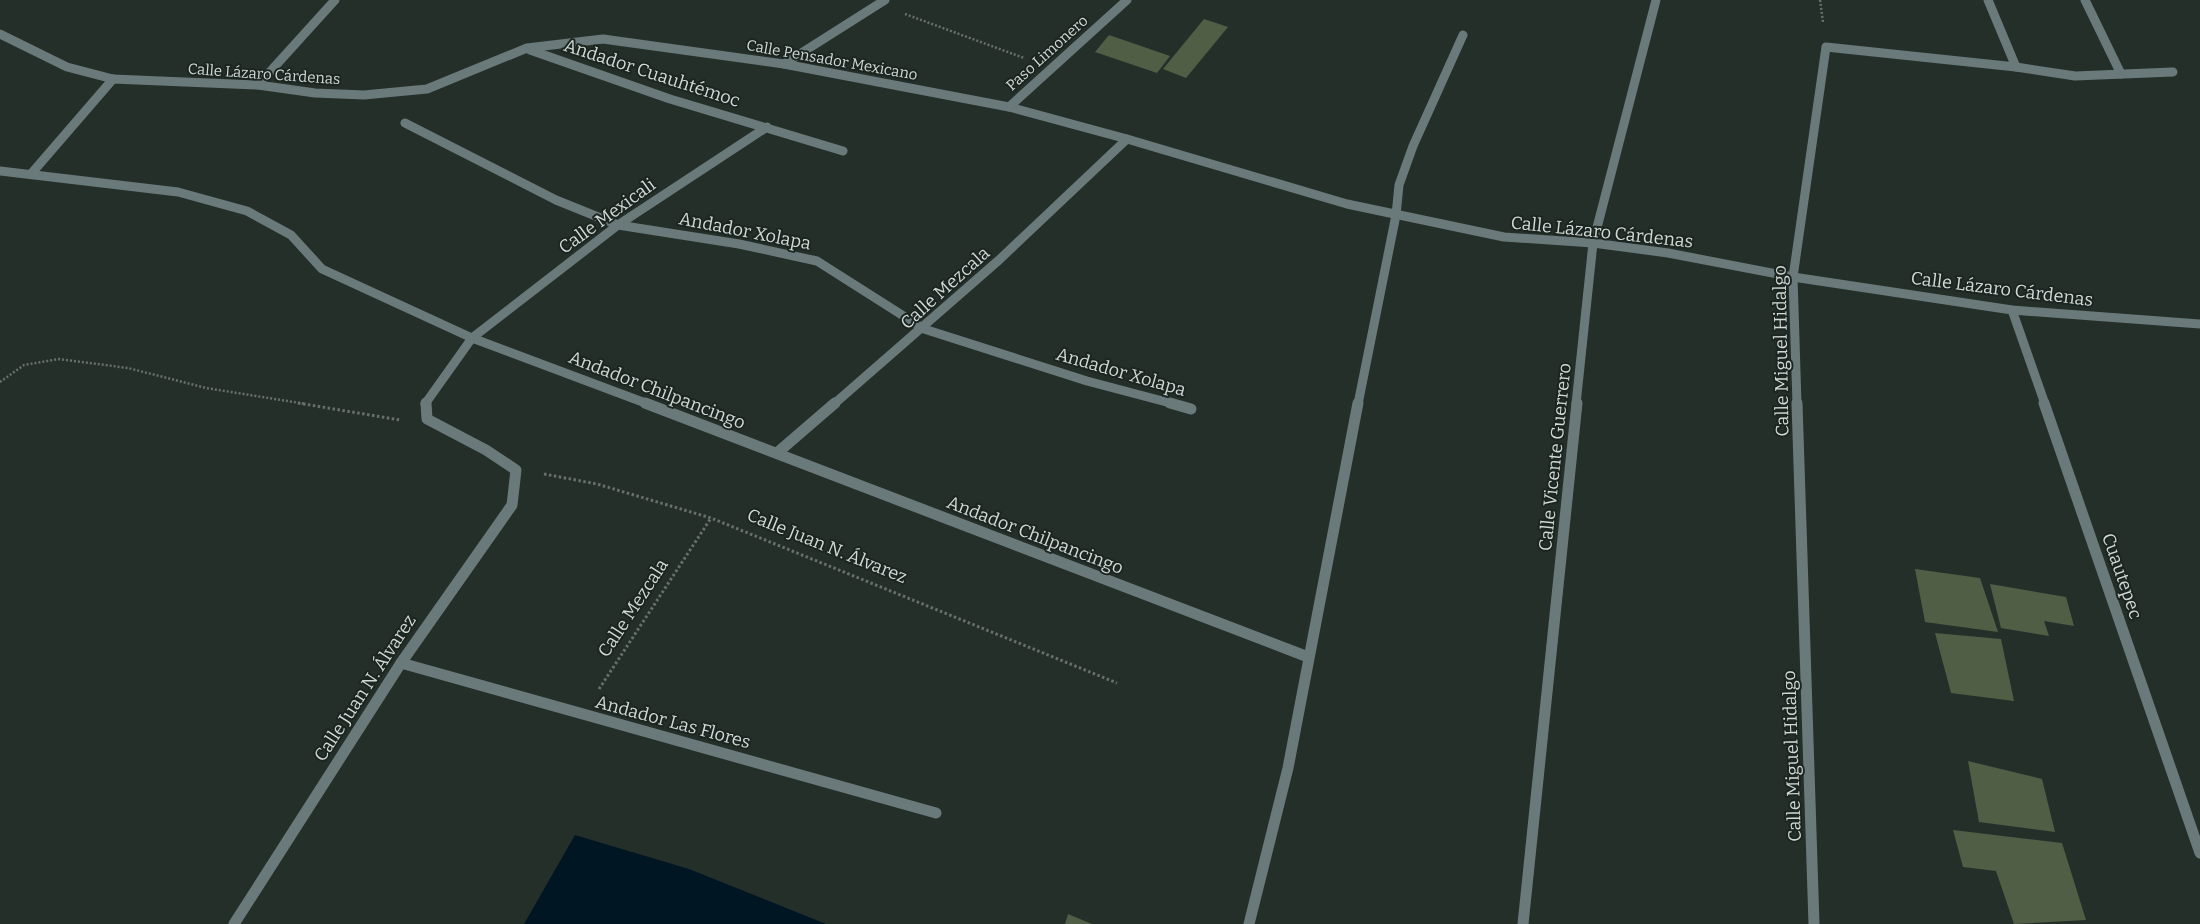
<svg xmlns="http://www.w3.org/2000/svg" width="2200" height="924" viewBox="0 0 2200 924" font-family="Bitter,serif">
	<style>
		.water { fill: #001623 }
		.building { fill: #505e45 }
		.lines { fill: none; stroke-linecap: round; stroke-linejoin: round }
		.path-far1 { stroke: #67706b; stroke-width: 2.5; stroke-dasharray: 2 2; stroke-linecap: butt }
		.path { stroke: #67706b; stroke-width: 3; stroke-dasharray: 2.5 2.5; stroke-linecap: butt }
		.pedestrian { stroke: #6a7a7b; stroke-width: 9 }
		.minor-far1 { stroke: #6a7a7b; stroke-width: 9 }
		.minor { stroke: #6a7a7b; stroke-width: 11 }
		.labels { text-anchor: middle; stroke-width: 4; stroke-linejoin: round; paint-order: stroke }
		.far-street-label { font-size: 15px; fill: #d2d9d5; stroke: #1b2521 }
		.street-label { font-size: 18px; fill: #d2d9d5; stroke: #1b2521 }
	</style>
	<rect width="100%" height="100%" fill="#252f2a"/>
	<path class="water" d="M575,835L689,869L826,924H524Z"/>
	<g class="building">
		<path d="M1204,19L1228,27L1186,78L1163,69Z"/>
		<path d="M1109,35L1170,56L1157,73L1095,52Z"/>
		<path d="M1915,569L1980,578L1998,632L1925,622Z"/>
		<path d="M1990,584L2066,597L2074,626L2044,621L2049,636L2001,628Z"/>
		<path d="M1935,633L2001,639L2014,701L1951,693Z"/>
		<path d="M1968,761L2042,779L2055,832L1979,822Z"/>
		<path d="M1953,830L2062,843L2086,920L2014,924L1996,871L1963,867Z"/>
		<path d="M1068,914L1092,924H1065Z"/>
	</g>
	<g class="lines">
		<g class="path-far1">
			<path d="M1820,0L1823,22"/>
			<path d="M905,14L1024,58"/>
			<path d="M0,382L24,365L59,359L128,368L206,388L306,404"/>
		</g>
		<g class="path">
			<path d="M298,403L400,420"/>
			<path d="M544,474L597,484L711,518L1117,683"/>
			<path d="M599,689L711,518"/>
		</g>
		<path class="pedestrian" d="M31,174L113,79"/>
		<g class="minor-far1">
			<path d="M1988,0L2016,67"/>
			<path d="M2085,0L2121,74"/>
			<path d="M0,34L67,67L113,79L258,85L315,93L364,95L427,89L527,48L603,39L784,64L1009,107L1127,139L1347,204L1504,237L1593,243L1668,253L1793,277L2012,310L2200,324"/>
			<path d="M530,50L670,99L843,151"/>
			<path d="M784,64L885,0"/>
			<path d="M258,85L335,0"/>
			<path d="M1009,107L1127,0"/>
			<path d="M405,123L556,200L618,225L739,244L817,261L924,329L1087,381L1174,404"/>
			<path d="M0,171L178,192L247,211L291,235L322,269L472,338L648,404"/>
			<path d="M2012,310L2045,404"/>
			<path d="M425,404L472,338L618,225L767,127"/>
			<path d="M834,404L999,260L1127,139"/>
			<path d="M1358,404L1396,215L1399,185L1413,146L1463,35"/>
			<path d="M1576,404L1593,243L1656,0"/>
			<path d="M1797,404L1793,277L1826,47L2016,67L2075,76L2173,72"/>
		</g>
		<g class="minor">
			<path d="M645,403L1308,657"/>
			<path d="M1170,403L1191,409"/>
			<path d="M1797,403L1814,924"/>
			<path d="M2044,403L2200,853"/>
			<path d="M777,453L835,403"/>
			<path d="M401,663L936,813"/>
			<path d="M234,924L401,663L512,505L516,470L486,450L427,419L426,403"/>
			<path d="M1249,924L1288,768L1358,403"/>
			<path d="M1523,924L1577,403"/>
		</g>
	</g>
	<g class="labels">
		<g class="far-street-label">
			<text transform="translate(1047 53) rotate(-42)" y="5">Paso Limonero</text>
			<text transform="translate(832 60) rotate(10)" y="5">Calle Pensador Mexicano</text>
			<text transform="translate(264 74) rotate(4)" y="5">Calle Lázaro Cárdenas</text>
		</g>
		<g class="street-label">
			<text transform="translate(652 73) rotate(18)" y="6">Andador Cuauhtémoc</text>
			<text transform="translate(607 216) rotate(-36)" y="6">Calle Mexicali</text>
			<text transform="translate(745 231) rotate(11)" y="6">Andador Xolapa</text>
			<text transform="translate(1602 232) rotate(6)" y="6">Calle Lázaro Cárdenas</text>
			<text transform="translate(945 288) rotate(-42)" y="6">Calle Mezcala</text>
			<text transform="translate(2002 289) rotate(7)" y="6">Calle Lázaro Cárdenas</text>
			<text transform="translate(1781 351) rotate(-91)" y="6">Calle Miguel Hidalgo</text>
			<text transform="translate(1121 372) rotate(16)" y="6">Andador Xolapa</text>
			<text transform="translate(657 390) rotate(21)" y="6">Andador Chilpancingo</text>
			<text transform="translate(1555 457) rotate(-84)" y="6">Calle Vicente Guerrero</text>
			<text transform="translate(1035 535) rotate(21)" y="6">Andador Chilpancingo</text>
			<text transform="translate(827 546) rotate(22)" y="6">Calle Juan N. Álvarez</text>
			<text transform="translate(2122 576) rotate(71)" y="6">Cuautepec</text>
			<text transform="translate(633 608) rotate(-57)" y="6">Calle Mezcala</text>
			<text transform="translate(365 688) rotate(-57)" y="6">Calle Juan N. Álvarez</text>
			<text transform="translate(673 722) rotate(15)" y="6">Andador Las Flores</text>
			<text transform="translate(1792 756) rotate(-92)" y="6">Calle Miguel Hidalgo</text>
		</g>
	</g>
</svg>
